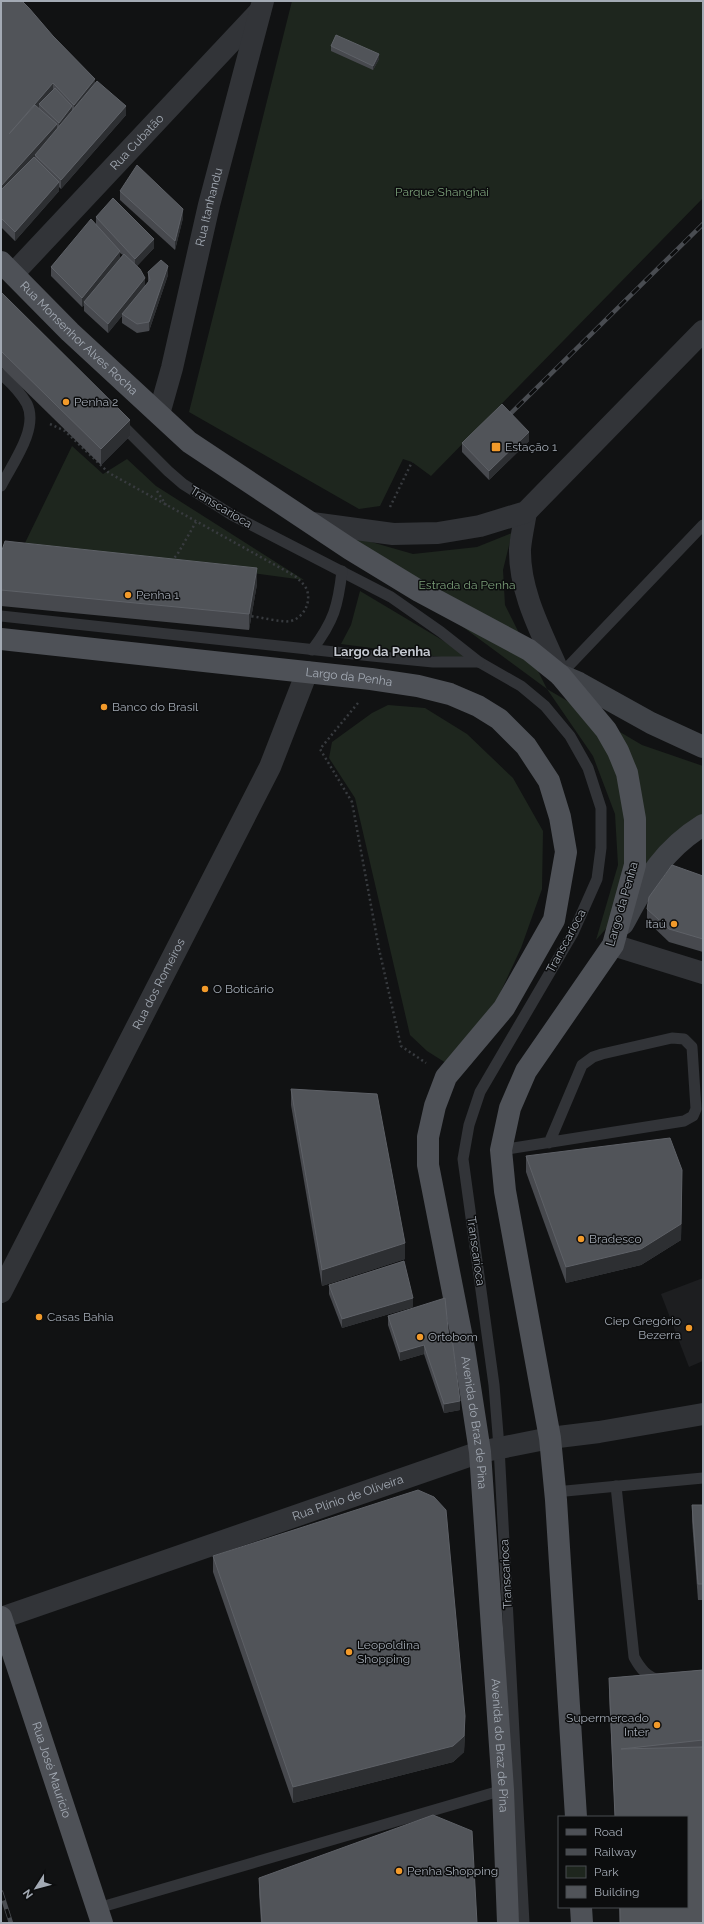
<svg xmlns="http://www.w3.org/2000/svg" width="704" height="1924" viewBox="0 0 704 1924" font-family="Raleway,sans-serif">
	<style>
		.built { fill: #1d1e20 }
		.green { fill: #1e261e }
		.lines { fill: none; stroke-linecap: round; stroke-linejoin: round }
		.path { stroke: #383b3f; stroke-width: 2.5; stroke-dasharray: 2 3; stroke-linecap: butt }
		.lane { stroke: #323438; stroke-width: 11 }
		.street { stroke: #323438; stroke-width: 22 }
		.secondary { stroke: #404348; stroke-width: 22 }
		.primary { stroke: #4e5157; stroke-width: 22 }
		.rail-casing { stroke: #494c51; stroke-width: 4.5 }
		.rail { stroke: #0c0d0e; stroke-width: 3; stroke-dasharray: 9; stroke-linecap: butt }
		.wall { fill: #47494e; fill-rule: evenodd }
		.shaded-wall { fill: #2d2f32 }
		.building { fill: #515459; stroke: #5e6167 }
		.poi-dot { fill: #f29a2a; stroke: #0c0d0e; stroke-width: 1.5 }
		.labels { text-anchor: middle; stroke-width: 3; stroke-linejoin: round; paint-order: stroke }
		.street-label { font-size: 12px; fill: #a3aab4; stroke: #0c0d0e }
		.park-label { font-size: 12px; fill: #7b9f79; stroke: #0c0d0e }
		.poi-label { font-size: 12px; fill: #a3aab4; stroke: #0c0d0e; text-anchor: start }
		.neighbourhood-label { font-size: 13px; font-weight: bold; fill: #c4c8d0; stroke: #0c0d0e }
	</style>
	<rect width="100%" height="100%" fill="#111213"/>
	<path class="built" d="M703,1278V1361L689,1367L661,1294Z"/>
	<g class="green">
		<path d="M292,1L703,2V198L431,476L412,462L403,459L380,506L359,509L189,412Z"/>
		<path d="M72,446L103,474L127,459L156,486L304,580L25,543Z"/>
		<path d="M333,531L413,554L477,547L512,533L503,570L505,605L547,689L642,745L703,766V826L668,859L596,940L618,865L615,814L593,756L547,689Z"/>
		<path d="M360,591L479,662L341,644L351,625Z"/>
		<path d="M388,705L425,708L467,734L513,778L543,831L542,889L521,948L496,1002L446,1063L427,1051L410,1035L355,798L329,758L332,742L372,713Z"/>
	</g>
	<g class="lines">
		<g class="path">
			<path d="M50,424L65,431L109,473L295,576C299,580 303,583 306,588C312,600 305,617 291,621C282,623 261,617 250,616"/>
			<path d="M157,491L166,505"/>
			<path d="M390,507L412,462"/>
			<path d="M171,561L177,555L196,522"/>
			<path d="M358,703L320,749L352,802L379,949L401,1046L426,1063"/>
		</g>
		<g class="lane">
			<path d="M1,374C10,382 21,393 27,404C39,429 12,464 1,486"/>
			<path d="M121,424L168,471L183,484L232,515L391,597L441,632L479,662L521,686L545,706L570,736L588,768L601,808V848L597,879L573,933L480,1092L469,1125L463,1159L494,1385L499,1447L524,1923"/>
			<path d="M1,616L372,656L433,662H479"/>
			<path d="M312,650C334,621 338,606 342,571"/>
			<path d="M560,675L703,525"/>
			<path d="M501,1150L684,1121L693,1116L696,1109L692,1047L684,1039L672,1038L602,1054L593,1057L582,1065L549,1143"/>
			<path d="M616,1486L634,1657C640,1668 647,1678 661,1680"/>
			<path d="M555,1492L703,1478"/>
			<path d="M98,1908L503,1790"/>
		</g>
		<g class="street">
			<path id="s1" d="M13,274L260,11"/>
			<path id="s2" d="M159,414L172,368L209,205L263,1"/>
			<path d="M526,512C524,524 521,537 520,549C519,593 543,635 560,675"/>
			<path d="M312,523L393,534L438,533L480,526L526,512L703,331"/>
			<path d="M613,945L703,973"/>
			<path id="s3" d="M1,1292L270,767L307,672"/>
			<path id="s4" d="M1,1618L480,1452L550,1438L599,1432L703,1414"/>
		</g>
		<g class="secondary">
			<path d="M560,675L579,683L651,723L703,747"/>
			<path d="M623,924C646,882 661,851 703,825"/>
		</g>
		<g class="primary">
			<path id="s5" d="M1,262L70,332L189,442L350,549L419,591L529,650L560,675L606,730L618,751L627,773L635,819V865L613,945L526,1071L510,1108L501,1150L505,1191L550,1438L556,1500L576,1817"/>
			<path id="s6" d="M1,639L371,679L418,686L450,694L478,706L499,719L526,746L549,781L560,817L566,852L554,920L504,1008L446,1077L435,1106L428,1137V1165L464,1348L480,1452L503,1790L508,1923"/>
			<path id="s7" d="M1,1617L102,1923"/>
			<path d="M581,1907L582,1923"/>
		</g>
		<g class="rail-casing">
			<g id="rail">
				<path d="M504,420L703,224"/>
				<path d="M1,1892L11,1923"/>
			</g>
		</g>
		<use href="#rail" class="rail"/>
	</g>
	<g class="wall">
		<path d="M1,1L53,36L95,83L126,115L61,189L59,187V191L15,241L1,227Z"/>
		<path d="M331,46L379,59L373,70L331,51Z"/>
		<path d="M120,191L183,218L175,250L120,200Z"/>
		<path d="M96,217L154,248L137,266L145,286L148,282V272L168,275L149,331L137,333L122,323V316L108,333L84,311V305L82,307L51,276V267L96,224ZM120,253L123,255L120,258Z"/>
		<path d="M1,292L130,436L101,465L1,367Z"/>
		<path d="M529,441L489,480L462,452V443Z"/>
		<path d="M1,550L257,584L249,630L1,606Z"/>
		<path d="M703,876V952L669,942L647,921V909Z"/>
		<path d="M291,1089L405,1259L322,1286L291,1105Z"/>
		<path d="M526,1156L682,1186L681,1240L641,1265L566,1283L526,1172Z"/>
		<path d="M329,1285L413,1307L342,1328L329,1294Z"/>
		<path d="M388,1316L449,1339L460,1410L444,1413L424,1354L400,1361L388,1325Z"/>
		<path d="M692,1505H703V1600H698L692,1521Z"/>
		<path d="M213,1556L465,1732L464,1752L453,1762L293,1803L213,1572Z"/>
		<path d="M703,1670V1923H620L619,1907H687V1817H615L609,1694V1678Z"/>
		<path d="M259,1878L477,1923H261L259,1894Z"/>
	</g>
	<g class="shaded-wall">
		<path d="M379,54V59L373,70V66Z"/>
		<path d="M95,79V88L74,114V105Z"/>
		<path d="M53,83V92L39,104V108L9,134Z"/>
		<path d="M72,106V115L59,132V123Z"/>
		<path d="M126,106V115L61,189V180Z"/>
		<path d="M57,124V133L35,155V157L1,195V186Z"/>
		<path d="M59,182V191L15,241V232Z"/>
		<path d="M183,209V218L175,250V241Z"/>
		<path d="M154,239V248L135,268V259Z"/>
		<path d="M120,251V260L84,302V305L82,307V298Z"/>
		<path d="M168,266V275L149,331V322Z"/>
		<path d="M145,278V287L122,314V316L108,333V324Z"/>
		<path d="M130,420V436L101,465V449Z"/>
		<path d="M529,432V441L489,480V471Z"/>
		<path d="M257,568V584L249,630V614Z"/>
		<path d="M682,1170L681,1240L641,1265L566,1283V1267Z"/>
		<path d="M405,1243V1259L322,1286V1270Z"/>
		<path d="M413,1298V1307L342,1328V1319Z"/>
		<path d="M424,1345V1354L400,1361V1352Z"/>
		<path d="M460,1401V1410L444,1413V1404Z"/>
		<path d="M465,1716V1732L464,1752L453,1762L293,1803V1787Z"/>
	</g>
	<g class="building">
		<path d="M1,1H22L29,8L53,36L95,79L74,105L53,83L9,134L35,105L57,124L1,186Z"/>
		<path d="M336,35L379,54L373,66L331,46Z"/>
		<path d="M97,81L126,106L61,180L35,155Z"/>
		<path d="M55,88L72,106L59,123L39,104Z"/>
		<path d="M34,157L59,182L15,232L1,218V190Z"/>
		<path d="M137,165L183,209L175,241L120,191Z"/>
		<path d="M113,198L154,239L135,259L96,217Z"/>
		<path d="M91,219L120,251L82,298L51,267Z"/>
		<path d="M124,254L140,269L145,278L108,324L84,302Z"/>
		<path d="M161,260L168,266L149,322L137,324L122,314L150,280L148,272Z"/>
		<path d="M1,292L130,420L101,449L1,351Z"/>
		<path d="M502,404L529,432L489,471L462,443Z"/>
		<path d="M5,541L257,568L249,614L1,590V550H2Z"/>
		<path d="M672,865L703,876V939L669,929L647,909L649,897Z"/>
		<path d="M291,1089L377,1094L405,1243L322,1270Z"/>
		<path d="M670,1138L682,1170L681,1224L641,1249L566,1267L526,1156Z"/>
		<path d="M404,1261L413,1298L342,1319L329,1285Z"/>
		<path d="M445,1298L449,1339L452,1338L460,1401L444,1404L424,1345L400,1352L388,1316Z"/>
		<path d="M418,1490L434,1497L446,1510L465,1716L464,1736L453,1746L293,1787L213,1556Z"/>
		<path d="M692,1505H703V1584H698Z"/>
		<path d="M703,1670V1740L621,1749L703,1747V1923H620V1907H687V1817H615L609,1678Z"/>
		<path d="M433,1815L472,1831L477,1923H262L259,1878Z"/>
	</g>
	<g class="poi-dot">
		<circle cx="66" cy="402" r="4"/>
		<rect x="491" y="442" width="10" height="10" rx="2"/>
		<circle cx="128" cy="595" r="4"/>
		<circle cx="104" cy="707" r="4"/>
		<circle cx="674" cy="924" r="4"/>
		<circle cx="205" cy="989" r="4"/>
		<circle cx="581" cy="1239" r="4"/>
		<circle cx="39" cy="1317" r="4"/>
		<circle cx="689" cy="1328" r="4"/>
		<circle cx="420" cy="1337" r="4"/>
		<circle cx="349" cy="1652" r="4"/>
		<circle cx="657" cy="1725" r="4"/>
		<circle cx="399" cy="1871" r="4"/>
	</g>
	<g class="labels">
		<g class="street-label">
			<text dy="4" stroke="none"><textPath href="#s1" startOffset="181">Rua Cubatão</textPath></text>
			<text dy="4" stroke="none"><textPath href="#s2" startOffset="213">Rua Itanhandu</textPath></text>
			<text dy="4" stroke="none"><textPath href="#s5" startOffset="109">Rua Monsenhor Alves Rocha</textPath></text>
			<text transform="translate(221 507) rotate(31)" y="4">Transcarioca</text>
			<text dy="4" stroke="none"><textPath href="#s6" startOffset="350">Largo da Penha</textPath></text>
			<text transform="translate(622 904) rotate(-74)" y="4">Largo da Penha</text>
			<text transform="translate(566 941) rotate(-62)" y="4">Transcarioca</text>
			<text dy="4" stroke="none"><textPath href="#s3" startOffset="346">Rua dos Romeiros</textPath></text>
			<text transform="translate(476 1251) rotate(82)" y="4">Transcarioca</text>
			<text dy="4" stroke="none"><textPath href="#s6" startOffset="1274">Avenida do Braz de Pina</textPath></text>
			<text dy="4" stroke="none"><textPath href="#s4" startOffset="367">Rua Plínio de Oliveira</textPath></text>
			<text transform="translate(506 1574) rotate(-93)" y="4">Transcarioca</text>
			<text dy="4" stroke="none"><textPath href="#s6" startOffset="1598">Avenida do Braz de Pina</textPath></text>
			<text dy="4" stroke="none"><textPath href="#s7" startOffset="161">Rua José Maurício</textPath></text>
		</g>
		<g class="park-label">
			<text x="442" y="196">Parque Shanghai</text>
			<text x="467" y="589">Estrada da Penha</text>
		</g>
		<g class="poi-label">
			<text x="74" y="406">Penha 2</text>
			<text x="505" y="451">Estação 1</text>
			<text x="136" y="599">Penha 1</text>
			<text x="112" y="711">Banco do Brasil</text>
			<text x="666" y="928" text-anchor="end">Itaú</text>
			<text x="213" y="993">O Boticário</text>
			<text x="589" y="1243">Bradesco</text>
			<text x="47" y="1321">Casas Bahia</text>
			<text x="681" y="1325" text-anchor="end">Ciep Gregório<tspan x="681" dy="14">Bezerra</tspan></text>
			<text x="428" y="1341">Ortobom</text>
			<text x="357" y="1649">Leopoldina<tspan x="357" dy="14">Shopping</tspan></text>
			<text x="649" y="1722" text-anchor="end">Supermercado<tspan x="649" dy="14">Inter</tspan></text>
			<text x="407" y="1875">Penha Shopping</text>
		</g>
		<g class="neighbourhood-label">
			<text x="382" y="656">Largo da Penha</text>
		</g>
	</g>
	<rect width="704" height="1924" fill="none" stroke="#a3aab4" stroke-width="4"/>
	<rect x="558" y="1816" width="130" height="92" fill="#0c0d0e" stroke="#484c50"/>
	<rect x="566" y="1829" width="20" height="6" fill="#4e5157" stroke="#484c50"/>
	<text x="594" y="1836" font-size="12" fill="#a3aab4">Road</text>
	<rect x="566" y="1849" width="20" height="6" fill="#494c51" stroke="#484c50"/>
	<text x="594" y="1856" font-size="12" fill="#a3aab4">Railway</text>
	<rect x="566" y="1866" width="20" height="12" fill="#1e261e" stroke="#484c50"/>
	<text x="594" y="1876" font-size="12" fill="#a3aab4">Park</text>
	<rect x="566" y="1886" width="20" height="12" fill="#515459" stroke="#484c50"/>
	<text x="594" y="1896" font-size="12" fill="#a3aab4">Building</text>
	<g transform="translate(36 1888) rotate(234)" stroke="#0c0d0e" stroke-width="3" paint-order="stroke">
	<path d="M0-3L7 15L0 10L-7 15Z" fill="#a3aab4"/>
	<text y="-6" font-size="11" font-weight="bold" text-anchor="middle" fill="#a3aab4">N</text>
	</g>
</svg>
